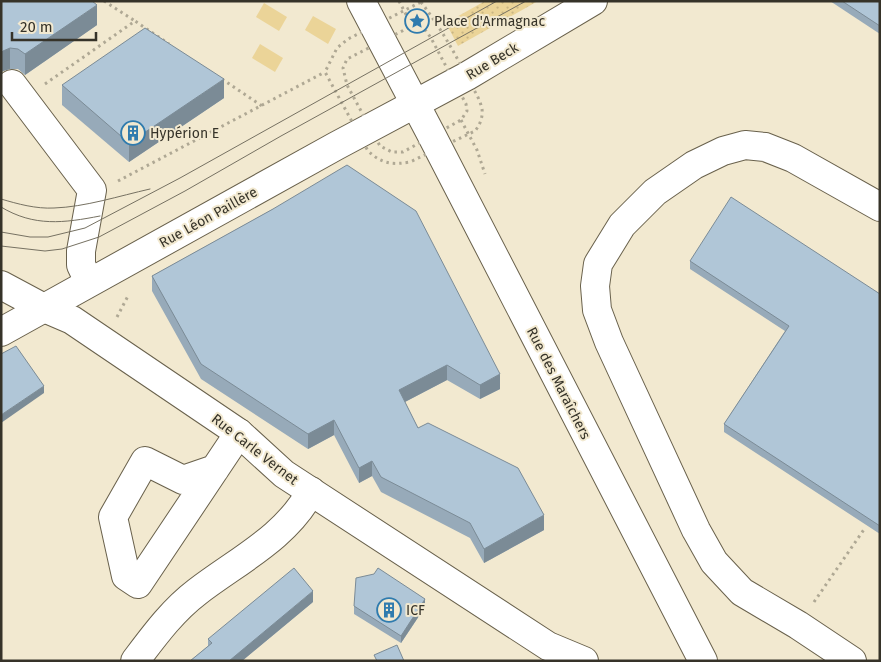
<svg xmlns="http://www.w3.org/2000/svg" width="881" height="662" viewBox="0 0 881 662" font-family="'Fira Sans',sans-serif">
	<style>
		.grass { fill: url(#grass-dots) }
		.green { fill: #ebd498 }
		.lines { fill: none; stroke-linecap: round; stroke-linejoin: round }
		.minor-casing { stroke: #69614c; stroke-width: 30 }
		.major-casing { stroke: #69614c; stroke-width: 30 }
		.path { stroke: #afa894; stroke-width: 3; stroke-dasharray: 2.5 4; stroke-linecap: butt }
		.minor { stroke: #fff; stroke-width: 28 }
		.major { stroke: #fff; stroke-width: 28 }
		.tram { stroke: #767162; stroke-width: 1 }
		.wall { fill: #97aab9 }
		.shaded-wall { fill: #7b8b96 }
		.building { fill: #b0c6d7; stroke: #7b8b96 }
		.labels { text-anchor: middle; stroke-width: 4; stroke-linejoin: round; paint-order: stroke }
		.poi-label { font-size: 14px; fill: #363329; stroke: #f2e9d0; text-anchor: start }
		.street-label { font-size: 14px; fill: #363329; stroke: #f2e9d0 }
	</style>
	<defs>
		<pattern id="grass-dots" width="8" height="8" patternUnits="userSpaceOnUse" patternTransform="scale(1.25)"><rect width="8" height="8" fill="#ebd498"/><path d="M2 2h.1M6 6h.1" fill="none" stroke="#cab683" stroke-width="1.8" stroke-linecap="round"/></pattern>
	</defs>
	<rect width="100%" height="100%" fill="#f2e9d0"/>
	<path class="grass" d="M485,1H538L458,46L446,23Z"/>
	<g class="green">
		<path d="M264,3L287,17L279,31L256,17Z"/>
		<path d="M313,16L336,29L328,44L305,30Z"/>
		<path d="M260,44L283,58L275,72L252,58Z"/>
	</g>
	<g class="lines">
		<g class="minor-casing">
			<g id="minor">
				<path d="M12,84L92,190L81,251V265L89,282"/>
				<path d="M1,285L44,308L72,320L239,433L284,474L548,646L584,661"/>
				<path d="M1,332L336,146L467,76L593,1"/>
				<path d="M215,469L183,480L145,461L113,517L126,576L138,584L239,433"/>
				<path d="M135,661C154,636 172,611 197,592C237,561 286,538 311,491"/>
				<path d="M852,661L798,625L742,592L714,562L696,530L609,342L597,310L595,286L598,264L622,225L655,192L694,165L723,151L745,145L765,147L793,158L880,207"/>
			</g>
		</g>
		<g class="major-casing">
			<path id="major" d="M361,1L432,136L703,661"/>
		</g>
		<g class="path">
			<path d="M104,1L135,21"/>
			<path d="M399,1L412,26"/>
			<path d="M421,2C440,27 455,53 469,81C474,90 480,99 482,109C483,117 480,125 475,131L410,162C392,165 382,164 368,151L325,72L337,48L348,39Z"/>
			<path d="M420,25L426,31L431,38L466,104L467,111L461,120L403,152H392L380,146L347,85L343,68L347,59L412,26Z"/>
			<path d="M222,79L262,106"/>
			<path d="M45,84L135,21L169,44"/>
			<path d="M461,120L477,150L485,174"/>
			<path d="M118,181L325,72"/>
			<path d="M117,317L129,294"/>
			<path d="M814,602L865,528"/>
		</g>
		<use href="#minor" class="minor"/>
		<use href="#major" class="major"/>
		<g class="tram">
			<path d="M1,199C18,204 36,209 54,208C85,207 119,196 150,189"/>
			<path d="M1,207C34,227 64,223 100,216"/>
			<path d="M1,232L30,237H48L85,228L180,178L497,1"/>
			<path d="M1,246L45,251L62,249L99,237L185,191L281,136L526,1"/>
		</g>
	</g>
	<g class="wall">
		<path d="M1,1L97,25L25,75L18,69H10L3,71Z"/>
		<path d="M830,1H880V34Z"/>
		<path d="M62,85L224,98L129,162L62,105Z"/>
		<path d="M273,209L500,389L480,399L447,380L405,402L418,428L544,530L484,563L470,538L381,492L372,476L359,483L334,435L308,449L201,379L152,291V276Z"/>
		<path d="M690,261L880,294V534L724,432V424L785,331L690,269Z"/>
		<path d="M313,602L242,661H190L208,646V639Z"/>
		<path d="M354,606L425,607L401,643L354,614Z"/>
	</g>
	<g class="shaded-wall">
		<path d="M97,5V25L25,75V54Z"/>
		<path d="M10,48V69L3,71L1,74V53L3,51Z"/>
		<path d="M224,79V98L129,162V143Z"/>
		<path d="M447,365V380L399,405V390Z"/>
		<path d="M500,374V389L480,399V385Z"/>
		<path d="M44,386V393L1,423V415Z"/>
		<path d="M334,420V435L308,449V434Z"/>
		<path d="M372,461V476L359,483V468Z"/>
		<path d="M544,515V530L484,563V549Z"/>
		<path d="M313,591V602L242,661H229Z"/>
		<path d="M425,599V607L401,643V636Z"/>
	</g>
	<g class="building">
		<path d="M1,1H92L97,5L25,54L18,49L10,48L3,51L1,53Z"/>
		<path d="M842,1H880V26Z"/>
		<path d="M145,28L224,79L129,143L62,85Z"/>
		<path d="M347,165L416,211L500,374L480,385L447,365L399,390L418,428L428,423L518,468L544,515L484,549L470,523L381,477L372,461L359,468L334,420L308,434L201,364L152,276L273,209Z"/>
		<path d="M731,197L880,294V526L724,424L789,326L690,261Z"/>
		<path d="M16,346L44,386L1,415V354Z"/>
		<path d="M294,568L313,591L229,661H190L212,643L208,639Z"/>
		<path d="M378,568L425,599L401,636L354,606L356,578L374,574Z"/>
		<path d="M397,645L404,661H377L374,655Z"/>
	</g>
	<defs>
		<g id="sight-ring" transform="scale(1.25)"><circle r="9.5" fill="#f2e9d0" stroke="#2f7bae" stroke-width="1.5"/><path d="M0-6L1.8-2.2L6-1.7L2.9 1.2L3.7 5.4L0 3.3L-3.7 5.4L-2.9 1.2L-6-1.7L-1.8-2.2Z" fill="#2f7bae"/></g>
		<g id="building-ring" transform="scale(1.25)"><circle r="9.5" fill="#f2e9d0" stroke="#2f7bae" stroke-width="1.5"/><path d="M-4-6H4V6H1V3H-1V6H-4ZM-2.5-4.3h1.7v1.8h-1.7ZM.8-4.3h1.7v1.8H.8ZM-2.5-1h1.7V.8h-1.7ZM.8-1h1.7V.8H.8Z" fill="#2f7bae"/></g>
	</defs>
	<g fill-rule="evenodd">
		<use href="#sight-ring" x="417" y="21"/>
		<use href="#building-ring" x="133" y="133"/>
		<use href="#building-ring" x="389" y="610"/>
	</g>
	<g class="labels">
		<g class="poi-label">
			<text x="434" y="26">Place d'Armagnac</text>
			<text x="150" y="138">Hypérion E</text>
			<text x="406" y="615">ICF</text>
		</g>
		<g class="street-label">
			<text transform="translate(492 61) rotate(-31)" y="5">Rue Beck</text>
			<text transform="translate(208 217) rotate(-29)" y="5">Rue Léon Paillère</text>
			<text transform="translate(559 383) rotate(63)" y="5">Rue des Maraîchers</text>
			<text transform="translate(255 449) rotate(38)" y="5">Rue Carle Vernet</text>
		</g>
	</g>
	<rect width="881" height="662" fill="none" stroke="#363329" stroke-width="5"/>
	<path d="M12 32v8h84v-8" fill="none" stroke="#363329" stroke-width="2.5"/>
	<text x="20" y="32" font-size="15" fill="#363329" stroke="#f2e9d0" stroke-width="4" paint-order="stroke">20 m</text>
</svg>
